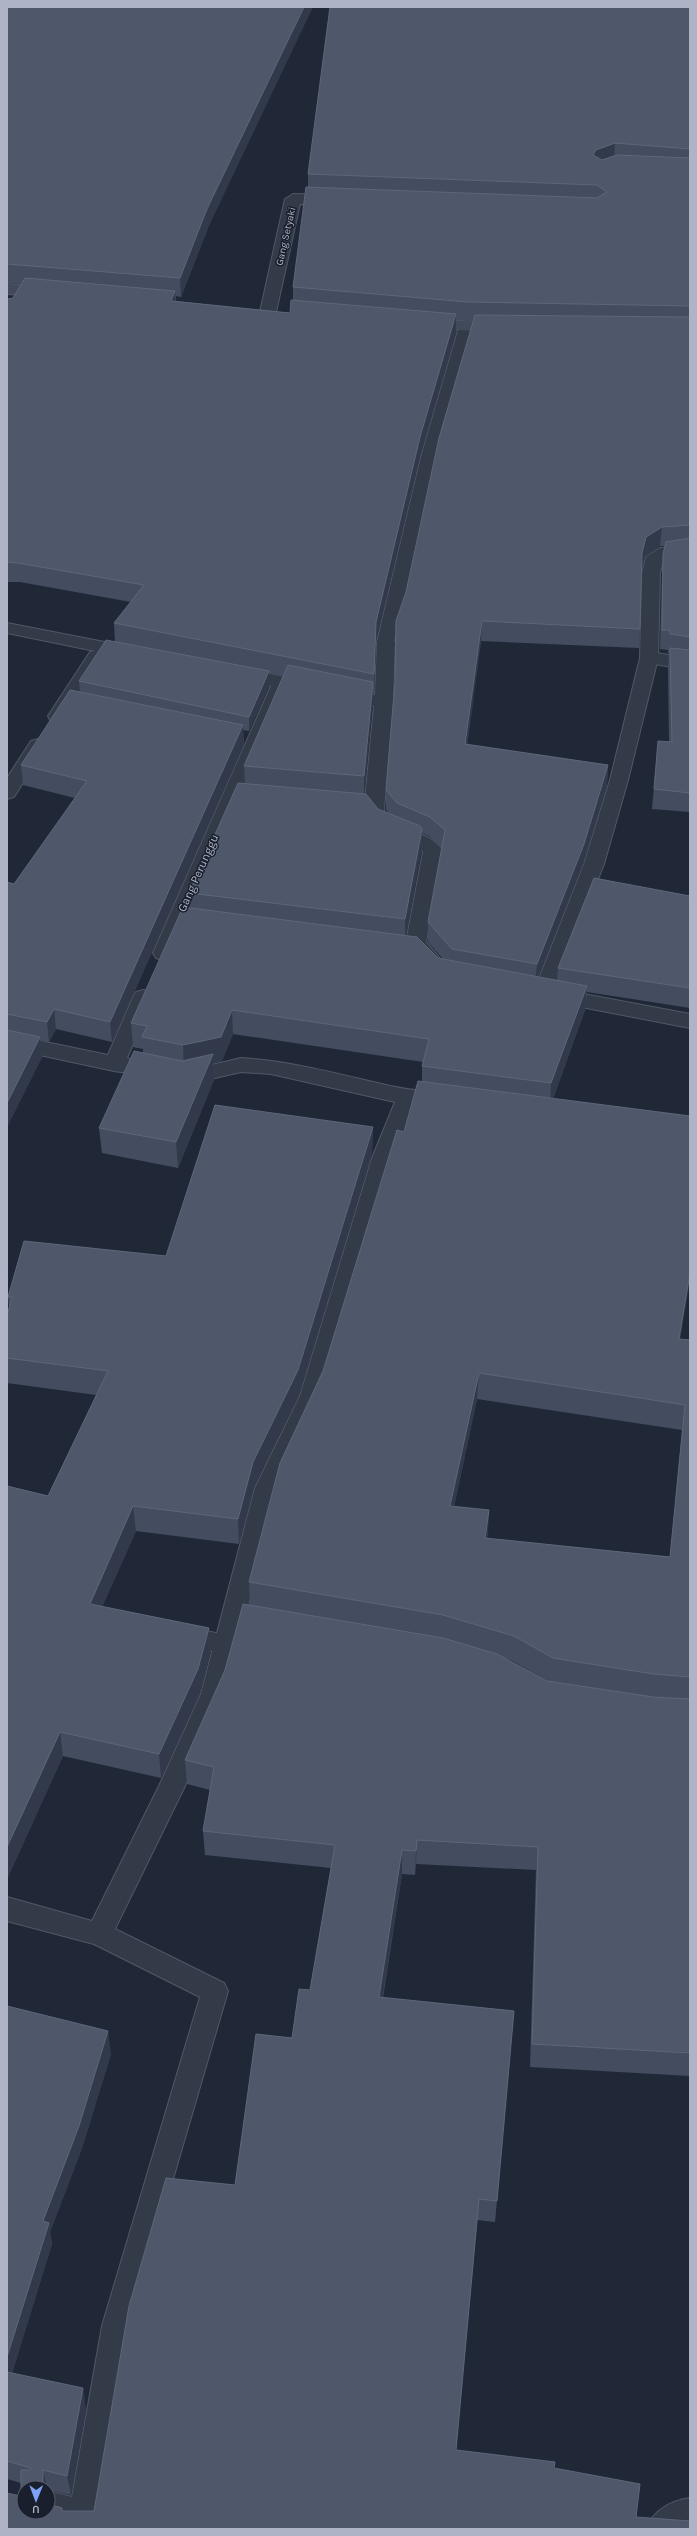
<svg xmlns="http://www.w3.org/2000/svg" width="697" height="2536" viewBox="0 0 697 2536" font-family="Karla,sans-serif">
	<style>
		.lines { fill: none; stroke-linecap: round; stroke-linejoin: round }
		.lane-casing { stroke: #515766; stroke-width: 2 }
		.street-casing { stroke: #515766; stroke-width: 2 }
		.secondary-casing { stroke: #515766; stroke-width: 2 }
		.lane { fill: #333a48; fill-rule: evenodd }
		.street { fill: #333a48; fill-rule: evenodd }
		.secondary { fill: #41495b; fill-rule: evenodd }
		.wall { fill: #444d60; fill-rule: evenodd }
		.shaded-wall { fill: #31394b }
		.building { fill: #4f586b; stroke: #5e6679; fill-rule: evenodd }
		.labels { text-anchor: middle; stroke-width: 3; stroke-linejoin: round; paint-order: stroke }
		.far-street-label { font-size: 10px; fill: #aeb4c5; stroke: #191f2d }
		.street-label { font-size: 12px; fill: #aeb4c5; stroke: #191f2d }
	</style>
	<rect width="100%" height="100%" fill="#202838"/>
	<g class="lines">
		<g class="lane-casing">
			<g id="lane">
				<path d="M467,322L475,327L437,457L404,611L392,646H380L377,642L421,457L459,327Z"/>
				<path d="M690,546V556L669,557L663,560L660,573L658,658L628,780L604,864L553,994L550,999L543,1001L536,999L533,994L584,864L610,780L640,658L642,573L646,557L660,548Z"/>
				<path d="M179,1625L234,1637L237,1644L234,1651L225,1654L170,1642L167,1635L170,1628Z"/>
			</g>
		</g>
		<g class="street-casing">
			<g id="street">
				<path d="M293,194L334,195L342,200L334,205L300,204L276,312L268,317L260,312L285,199Z"/>
				<path d="M7,623L130,647L136,648L139,652L136,656L130,657L102,652L105,656L66,716L64,720H50L48,716L90,652L95,651L7,633Z"/>
				<path d="M386,637L392,638L395,642L393,702L384,810C395,836 427,826 443,851L426,942L442,961L439,966C422,971 414,955 406,942L423,852C404,829 381,847 364,810L374,706L336,698L333,694L336,690L342,688L375,695L377,642L380,638Z"/>
				<path d="M649,652L690,658V670L643,662L640,658L643,654Z"/>
				<path d="M240,668L311,682L317,684L320,688L317,692L311,694L288,689L173,953L170,958L163,960L156,958L153,953L271,686L234,678L231,674L234,670Z"/>
				<path d="M38,739L45,741L47,745L14,797L7,799V778L31,741Z"/>
				<path d="M557,989L690,1014V1028L550,1001L547,996L550,991Z"/>
				<path d="M143,990L150,992L153,997L127,1058L135,1061L138,1066L135,1071L128,1073L114,1071L7,1048V1034L108,1055L133,997L136,992Z"/>
				<path d="M241,1058C290,1061 338,1074 386,1085C407,1090 429,1091 449,1097L452,1102L449,1107L442,1109L414,1105L394,1158L322,1396L279,1488L225,1694L184,1788L115,1929L224,1983L228,1991L130,2326L96,2529H66L67,2526L37,2517L36,2512H48V2491L72,2497L102,2326L200,1997L94,1944L7,1921V1897L92,1921L159,1786L201,1694L255,1488L300,1396L372,1158L395,1102L271,1074L241,1072L185,1085L178,1083L175,1078L178,1073Z"/>
				<path d="M690,2498V2528L646,2529C654,2510 670,2501 690,2498Z"/>
			</g>
		</g>
		<g class="secondary-casing">
			<g id="secondary">
				<path d="M7,284L46,287L54,292L46,297L7,294Z"/>
				<path d="M425,319L501,323L509,328L501,333L419,327L417,324L419,321Z"/>
			</g>
		</g>
		<use href="#lane" class="lane"/>
		<use href="#street" class="street"/>
		<use href="#secondary" class="secondary"/>
	</g>
	<g class="wall">
		<path d="M7,7L208,228L181,297L176,296V301L290,313L293,300V287L308,187V174L690,7V812L652,809L658,741L669,742L668,668L669,653H668V650L660,649L662,573L663,554L665,546H660L645,557L642,568L640,629L639,648L481,641L467,745L608,765L607,785L583,864L538,977L557,980L558,968L690,896V1008L587,992L585,1010L553,1099L680,1339L690,1340V2076L530,2067L536,1870L416,1864L415,1875L402,1874L383,1998L514,2011L495,2222L477,2220L456,2451L7,2529L20,2496L22,2495L21,2491V2483L7,2479V2006L111,2054L82,2148L50,2232L52,2244L12,2373L86,2408L71,2495L48,2490V2488H24V2512L94,2511L235,2185L292,2038L310,1990L331,1868L205,1855L203,1831L210,1790L187,1784L185,1760L225,1670L250,1605L249,1582L323,1371L422,1082V1066L423,1062L233,1034L222,1061L213,1063L214,1080L178,1168L102,1153L99,1128L143,1053V1049L133,1047L131,1023L190,908L189,893L245,784L244,766L284,676L269,673V686L249,731L243,730L244,745L112,1042L56,1029L49,1042L40,1040L42,1057L7,1127V882L14,884L75,798L23,785L21,765L80,692L79,681L115,642L114,623L131,602L20,582H7V299L13,298L21,284L7,283V285ZM456,320L474,321L406,592L386,790V810L389,814L378,809L364,794L372,707V693H374L376,642L420,457L456,333ZM422,833L429,836L442,848L428,922V942L443,959L438,958L406,935L421,852ZM477,1399L682,1430L670,1557L487,1539L489,1510L454,1507ZM505,1658L512,1661L548,1681H547Z"/>
		<path d="M373,1127L372,1153L299,1395L254,1487L239,1544L136,1531L102,1607L209,1628L210,1653L200,1693L161,1778L63,1756L7,1879V1486L48,1496L96,1395L7,1383V1316L9,1308L8,1297L166,1256Z"/>
	</g>
	<g class="shaded-wall">
		<path d="M304,7H313L208,228L181,297L180,278L207,209Z"/>
		<path d="M615,143L614,162L594,169L593,155L596,150Z"/>
		<path d="M175,291L176,309L171,301Z"/>
		<path d="M456,314V333L420,457L376,642L374,693L376,622L420,437Z"/>
		<path d="M662,527L660,546L645,557L640,573L642,553L646,537Z"/>
		<path d="M482,621L481,641L465,764V744Z"/>
		<path d="M269,671V686L249,731V717Z"/>
		<path d="M373,682L372,707L364,801V776Z"/>
		<path d="M243,725L244,745L112,1042L110,1022Z"/>
		<path d="M608,765L607,785L583,864L535,984L537,964Z"/>
		<path d="M422,829L421,852L405,942V919Z"/>
		<path d="M587,986L585,1010L550,1107L551,1083Z"/>
		<path d="M54,1009L56,1029L49,1042L47,1022Z"/>
		<path d="M232,1010L233,1034L222,1061L213,1063L214,1080L178,1168L176,1142L184,1069L183,1045Z"/>
		<path d="M40,1037L42,1057L7,1127V1103Z"/>
		<path d="M373,1127L372,1153L299,1395L254,1487L239,1544L238,1519L253,1462Z"/>
		<path d="M690,1273V1280L676,1364L679,1339Z"/>
		<path d="M479,1373L477,1399L449,1531L450,1506Z"/>
		<path d="M133,1506L136,1531L92,1629L90,1604Z"/>
		<path d="M489,1510L488,1535L484,1563L485,1538Z"/>
		<path d="M209,1628L210,1653L200,1693L161,1778L159,1754Z"/>
		<path d="M60,1732L63,1756L7,1879V1847Z"/>
		<path d="M417,1840L416,1864L415,1875L416,1851Z"/>
		<path d="M402,1850V1874L379,2020V1997Z"/>
		<path d="M108,2031L111,2054L82,2148L50,2232L52,2244L7,2390V2357L43,2221Z"/>
		<path d="M479,2199L477,2220L454,2470L456,2450Z"/>
		<path d="M83,2388L86,2408L71,2495L67,2476Z"/>
		<path d="M43,2470L47,2488H43Z"/>
	</g>
	<g class="building">
		<path d="M7,7H304L207,209L180,278L7,264Z"/>
		<path d="M330,7H690V149L615,143L596,150L593,155L602,160L617,155L690,158V306L468,302L293,287L306,187L597,198L607,192L597,185L308,174Z"/>
		<path d="M25,278L175,291L171,301L290,313L291,300L456,314L420,437L376,622L374,674L114,623L144,585L18,563L7,562V299L13,298Z"/>
		<path d="M475,315L690,317V525L662,527L646,537L642,553L640,629L482,621L465,744L608,765L584,844L537,964L452,949L428,922L445,830L430,817L397,803L386,790L395,682L396,621L406,592L439,438Z"/>
		<path d="M690,538V637L670,634L669,630H662L663,554L666,542Z"/>
		<path d="M106,640L269,671L249,717L79,681Z"/>
		<path d="M670,648L690,650V793L654,789L658,741L672,742Z"/>
		<path d="M288,665L373,682L364,776L244,766Z"/>
		<path d="M70,690L243,725L110,1022L54,1009L47,1022L7,1014V882L14,884L87,781L21,765Z"/>
		<path d="M238,783L366,794L378,809L420,826L422,829L405,919L189,893Z"/>
		<path d="M594,878L690,896V988L558,968Z"/>
		<path d="M183,907L417,937L438,958L587,986L551,1083L422,1066L429,1039L232,1010L221,1037L183,1045L142,1037L147,1026L131,1023Z"/>
		<path d="M7,1030L40,1037L7,1103Z"/>
		<path d="M134,1051L182,1061L213,1054L176,1142L99,1128Z"/>
		<path d="M418,1081L690,1116V1273L679,1339L690,1340V1677L653,1674L553,1658L514,1636L443,1615L249,1582L280,1463L323,1371L396,1133L397,1130L404,1132ZM479,1373L685,1405L670,1557L485,1538L489,1510L450,1506Z"/>
		<path d="M215,1105L373,1127L298,1370L253,1462L238,1519L133,1506L90,1604L209,1628L198,1669L159,1754L60,1732L7,1847V1486L48,1496L108,1371L7,1358V1316L12,1297H8L24,1241L166,1256Z"/>
		<path d="M243,1604L443,1638L497,1654L547,1681L653,1697L690,1699V2053L532,2044L538,1847L417,1840L416,1851L402,1850L379,1997L514,2011L497,2201L479,2199L456,2450L555,2462L554,2468L640,2484L636,2517L690,2521V2529H7V2493L20,2496L24,2495V2512H48V2504L62,2508V2511H94L129,2306L166,2178L235,2185L256,2034L292,2038L299,1989L310,1990L335,1845L203,1831L214,1767L185,1760L225,1670Z"/>
		<path d="M7,2006L108,2031L79,2126L43,2221L49,2223L7,2357Z"/>
		<path d="M7,2372L83,2388L67,2476L43,2470V2488H24V2491H21V2470H30L31,2468L7,2461Z"/>
	</g>
	<g class="labels">
		<g class="far-street-label">
			<text transform="translate(285 236) rotate(-77)" y="4">Gang Setyaki</text>
		</g>
		<g class="street-label">
			<text transform="translate(198 873) rotate(-66)" y="4">Gang Perunggu</text>
		</g>
	</g>
	<rect width="697" height="2536" fill="none" stroke="#aeb4c5" stroke-width="16"/>
	<g transform="translate(36 2500) rotate(181)"><circle r="19" fill="#191f2d" stroke="#555b6a"/>
	<path d="M0-3L7 15L0 10L-7 15Z" fill="#7ea2f9"/>
	<text y="-6" font-size="11" font-weight="bold" text-anchor="middle" fill="#aeb4c5">U</text>
	</g>
</svg>
